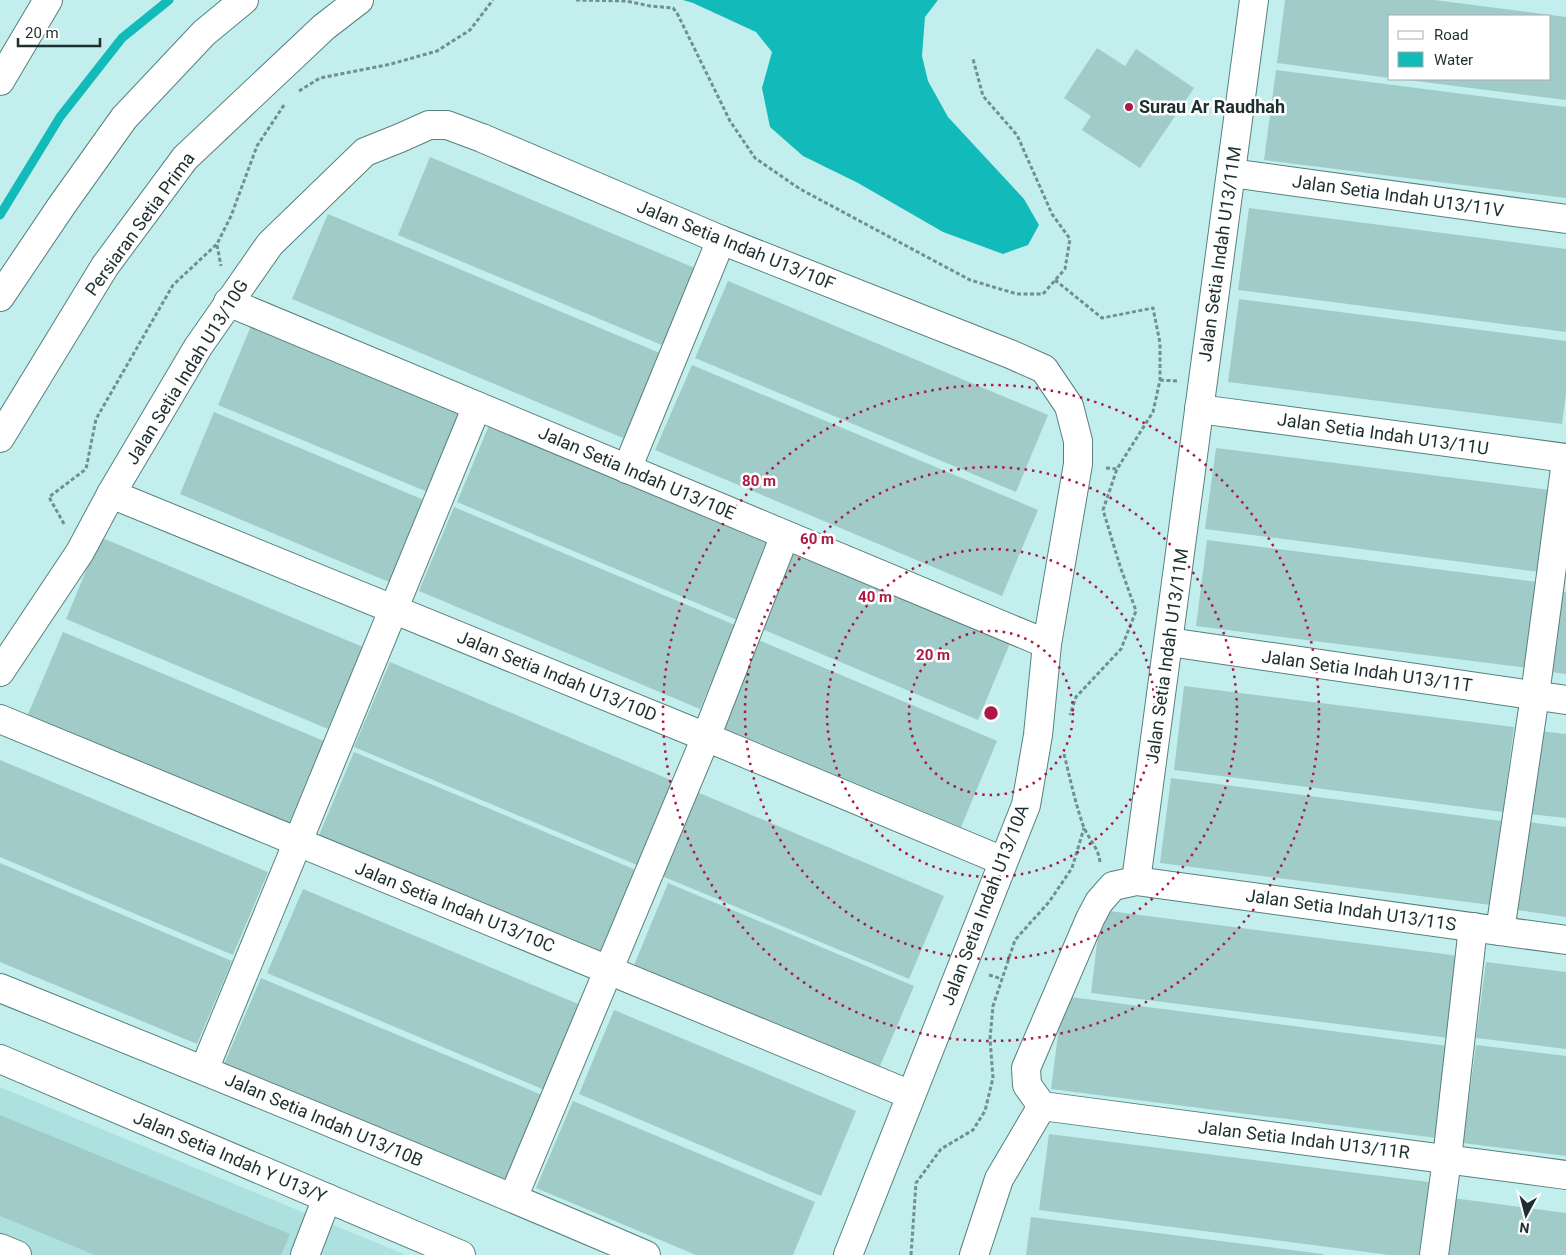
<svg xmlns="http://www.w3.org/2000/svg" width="1566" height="1255" viewBox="0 0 1566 1255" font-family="Roboto,sans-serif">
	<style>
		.built { fill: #ace1df }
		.water { fill: #12bbb9 }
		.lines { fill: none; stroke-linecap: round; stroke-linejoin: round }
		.stream { stroke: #12bbb9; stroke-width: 9 }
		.building { fill: #a0cbc9 }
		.minor-casing { stroke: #57807f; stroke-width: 30 }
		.path { stroke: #708f8e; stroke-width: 3; stroke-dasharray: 4 2.5; stroke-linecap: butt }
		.minor { stroke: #fff; stroke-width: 28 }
		.ring { fill: none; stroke: #ad1942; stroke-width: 2.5; stroke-dasharray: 2.5 5 }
		.poi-dot { fill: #ad1942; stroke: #fff; stroke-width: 2 }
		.labels { text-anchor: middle; stroke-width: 5; stroke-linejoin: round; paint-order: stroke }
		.poi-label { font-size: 18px; font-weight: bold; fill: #1d2f2e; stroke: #fff; text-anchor: start }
		.street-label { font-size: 18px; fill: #1d2f2e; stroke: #fff }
		.centre { fill: #ad1942; stroke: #fff; stroke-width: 2.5 }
		.ring-label { font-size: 15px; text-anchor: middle; font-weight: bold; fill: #ad1942; stroke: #fff; stroke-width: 5; stroke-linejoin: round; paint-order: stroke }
	</style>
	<rect width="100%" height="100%" fill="#c2efed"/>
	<path class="built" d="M0,1087L406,1255H0Z"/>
	<path class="water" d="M683,0H938L925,17L922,56L928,81L948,117L1024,199L1039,225L1028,245L1003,254L943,232L858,183L803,156L770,127L762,88L772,52L756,32L693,3Z"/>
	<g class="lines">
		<path class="stream" d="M0,215L60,117L122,38L169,0"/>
	</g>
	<g class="building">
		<path d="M1285,0H1434L1566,17V100L1408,80V79H1550V16H1390V78L1277,63Z"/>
		<path d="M1097,48L1125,66L1136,49L1194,88L1140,168L1082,130L1091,116L1064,98Z"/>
		<path d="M1276,70L1566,107V198L1264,160Z"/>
		<path d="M430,157L702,271L669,348L398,235Z"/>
		<path d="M1249,208L1566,249V332L1238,290Z"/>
		<path d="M328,214L667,356L630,441L292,299Z"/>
		<path d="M728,281L1048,415L1016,492L695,358Z"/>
		<path d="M1239,299L1566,341V394L1562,424L1228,382Z"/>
		<path d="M251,326L463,415L430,493L218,405Z"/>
		<path d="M692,365L1038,510L1002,596L655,450Z"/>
		<path d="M214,412L424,500L389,582L180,494Z"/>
		<path d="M490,423L771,540L737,620L457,502Z"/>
		<path d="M1216,448L1550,490L1540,572L1205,529Z"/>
		<path d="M454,507L735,625L700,709L419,591Z"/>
		<path d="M100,537L363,647L328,729L66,619Z"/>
		<path d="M1207,540L1538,582L1527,668L1196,626Z"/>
		<path d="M791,549L1011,641L978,720L757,627Z"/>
		<path d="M1560,591L1566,592V674L1550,672Z"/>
		<path d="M63,632L324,741L287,829L26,719Z"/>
		<path d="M756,639L997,741L961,827L719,726Z"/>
		<path d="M390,662L673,781L637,865L354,747Z"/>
		<path d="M1184,686L1514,727L1503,812L1174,770Z"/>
		<path d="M1539,731L1566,734V818L1529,814Z"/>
		<path d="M354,752L636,870L599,959L317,840Z"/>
		<path d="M0,760L268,872L233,955L0,857Z"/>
		<path d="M1171,778L1502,821L1491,905L1160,863Z"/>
		<path d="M697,792L944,896L909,979L662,876Z"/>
		<path d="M1528,822L1566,827V917L1517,910Z"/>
		<path d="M0,863L232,961L197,1044L0,962Z"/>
		<path d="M668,883L914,986L877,1073L632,970Z"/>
		<path d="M303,889L583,1006L547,1091L267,973Z"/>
		<path d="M1101,910L1460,956L1449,1038L1091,993Z"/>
		<path d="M1486,962L1566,972V1049L1476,1038Z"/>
		<path d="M261,978L542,1095L506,1182L224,1064Z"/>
		<path d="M1063,996L1448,1046L1436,1138L1051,1089Z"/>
		<path d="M614,1010L856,1111L821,1196L579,1094Z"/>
		<path d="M1476,1045L1566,1056V1156L1463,1143Z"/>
		<path d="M573,1101L815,1202L793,1255H696L536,1188Z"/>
		<path d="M0,1115L290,1234L281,1255H95L0,1216Z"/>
		<path d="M1049,1134L1429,1182L1419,1255H1390L1039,1210Z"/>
		<path d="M1453,1198L1566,1213V1255H1446Z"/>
		<path d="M1031,1217L1323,1254V1255H1026Z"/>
	</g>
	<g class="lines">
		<g class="minor-casing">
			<g id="minor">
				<path d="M0,81L48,0"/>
				<path d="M1231,173L1566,219"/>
				<path d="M0,297L62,205L124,118L204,33L244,0"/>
				<path d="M228,302L1047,644"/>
				<path d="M1199,409L1566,458"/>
				<path d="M0,438L105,266L185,158L324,27L359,0"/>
				<path d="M627,469L721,240"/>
				<path d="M111,494L706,737L1003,861"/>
				<path d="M1169,642L1566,700"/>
				<path d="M0,672L80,552L111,494L198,347L270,244L365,152L400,138L429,125H447L482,138L721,240L1010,354L1044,369L1069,406L1078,441V464L1047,644L1038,735L1026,805L848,1255"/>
				<path d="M0,719L911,1095"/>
				<path d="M1136,881L1254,0"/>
				<path d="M1500,931L1535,695L1566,461"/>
				<path d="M0,988C216,1075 432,1163 646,1255"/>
				<path d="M0,1059L461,1255"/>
				<path d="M204,1070L477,406"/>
				<path d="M1042,1106L1027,1085L1026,1068L1090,919L1099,902L1113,886L1136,881L1566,940"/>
				<path d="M1042,1106L1566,1175"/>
				<path d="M513,1198L706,737L785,535"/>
				<path d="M0,1248L17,1255"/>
				<path d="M305,1255L327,1198"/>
				<path d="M974,1255L999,1179L1042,1106"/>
				<path d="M1434,1255L1447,1159L1473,927"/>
			</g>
		</g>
		<g class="path">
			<path d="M576,0L626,1L650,6L673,8L677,13L730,121L755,158L800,189L970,280L1017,294H1043L1065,269L1070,239L1052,214L1017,135L983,96L973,59"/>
			<path d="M299,91L320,78L391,64L437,51L470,30L493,0"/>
			<path d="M217,245L221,266"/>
			<path d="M1055,280L1102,318L1153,308L1160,343V380L1153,412L1117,469L1103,510L1120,566L1136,611L1121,649L1076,697L1070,715"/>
			<path d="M1160,380L1177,381"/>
			<path d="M1106,468L1117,469"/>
			<path d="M64,524L49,497L86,469L96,419L173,285L217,244L231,216L257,146L284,105"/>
			<path d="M1064,754C1070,778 1075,802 1083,825C1088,839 1100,849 1100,864"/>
			<path d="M989,975L1002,979"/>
			<path d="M911,1255L916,1183L941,1149L973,1130L985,1111L993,1078L990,1039L993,1006L1015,940L1049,902L1072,868L1084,828"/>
		</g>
		<use href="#minor" class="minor"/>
	</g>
	<g class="ring">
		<circle cx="991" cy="713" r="82"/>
		<circle cx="991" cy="713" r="164"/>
		<circle cx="991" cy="713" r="246"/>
		<circle cx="991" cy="713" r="328"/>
	</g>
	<circle class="poi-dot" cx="1129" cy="107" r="5"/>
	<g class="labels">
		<g class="poi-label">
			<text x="1139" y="113">Surau Ar Raudhah</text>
		</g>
		<g class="street-label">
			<text transform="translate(1398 196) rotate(8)" y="6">Jalan Setia Indah U13/11V</text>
			<text transform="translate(140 224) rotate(-54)" y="6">Persiaran Setia Prima</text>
			<text transform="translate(736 245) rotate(22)" y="6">Jalan Setia Indah U13/10F</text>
			<text transform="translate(1220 254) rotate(-82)" y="6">Jalan Setia Indah U13/11M</text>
			<text transform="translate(187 372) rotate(-58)" y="6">Jalan Setia Indah U13/10G</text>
			<text transform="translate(1383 434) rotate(8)" y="6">Jalan Setia Indah U13/11U</text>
			<text transform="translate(637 473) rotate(23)" y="6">Jalan Setia Indah U13/10E</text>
			<text transform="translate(1167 656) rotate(-82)" y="6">Jalan Setia Indah U13/11M</text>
			<text transform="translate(1367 671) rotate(8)" y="6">Jalan Setia Indah U13/11T</text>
			<text transform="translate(557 676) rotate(22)" y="6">Jalan Setia Indah U13/10D</text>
			<text transform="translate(985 905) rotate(-69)" y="6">Jalan Setia Indah U13/10A</text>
			<text transform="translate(455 907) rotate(22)" y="6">Jalan Setia Indah U13/10C</text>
			<text transform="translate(1351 910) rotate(8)" y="6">Jalan Setia Indah U13/11S</text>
			<text transform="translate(324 1120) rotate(23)" y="6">Jalan Setia Indah U13/10B</text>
			<text transform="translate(1304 1140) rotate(7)" y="6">Jalan Setia Indah U13/11R</text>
			<text transform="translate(230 1157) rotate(23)" y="6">Jalan Setia Indah Y U13/Y</text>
		</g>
	</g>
	<circle cx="991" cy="713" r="8" class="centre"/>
	<g class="ring-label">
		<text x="759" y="486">80 m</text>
		<text x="817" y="544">60 m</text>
		<text x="875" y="602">40 m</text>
		<text x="933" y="660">20 m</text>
	</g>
	<rect x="1388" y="15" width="162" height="65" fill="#ffffff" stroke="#a5acab"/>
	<rect x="1398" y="31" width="25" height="8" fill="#ffffff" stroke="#a5acab"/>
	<text x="1434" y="40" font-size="15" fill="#1d2f2e">Road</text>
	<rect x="1398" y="52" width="25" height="15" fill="#12bbb9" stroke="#a5acab"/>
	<text x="1434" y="65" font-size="15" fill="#1d2f2e">Water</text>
	<g transform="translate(1526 1215) rotate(187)" stroke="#ffffff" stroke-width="4" paint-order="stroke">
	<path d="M0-4L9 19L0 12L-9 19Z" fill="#1d2f2e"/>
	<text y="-8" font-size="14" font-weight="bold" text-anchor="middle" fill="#1d2f2e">N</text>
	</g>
	<path d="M18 38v8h82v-8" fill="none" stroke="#1d2f2e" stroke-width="2.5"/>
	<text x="25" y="38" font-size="15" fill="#1d2f2e" stroke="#ffffff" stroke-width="4" paint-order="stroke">20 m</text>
</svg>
